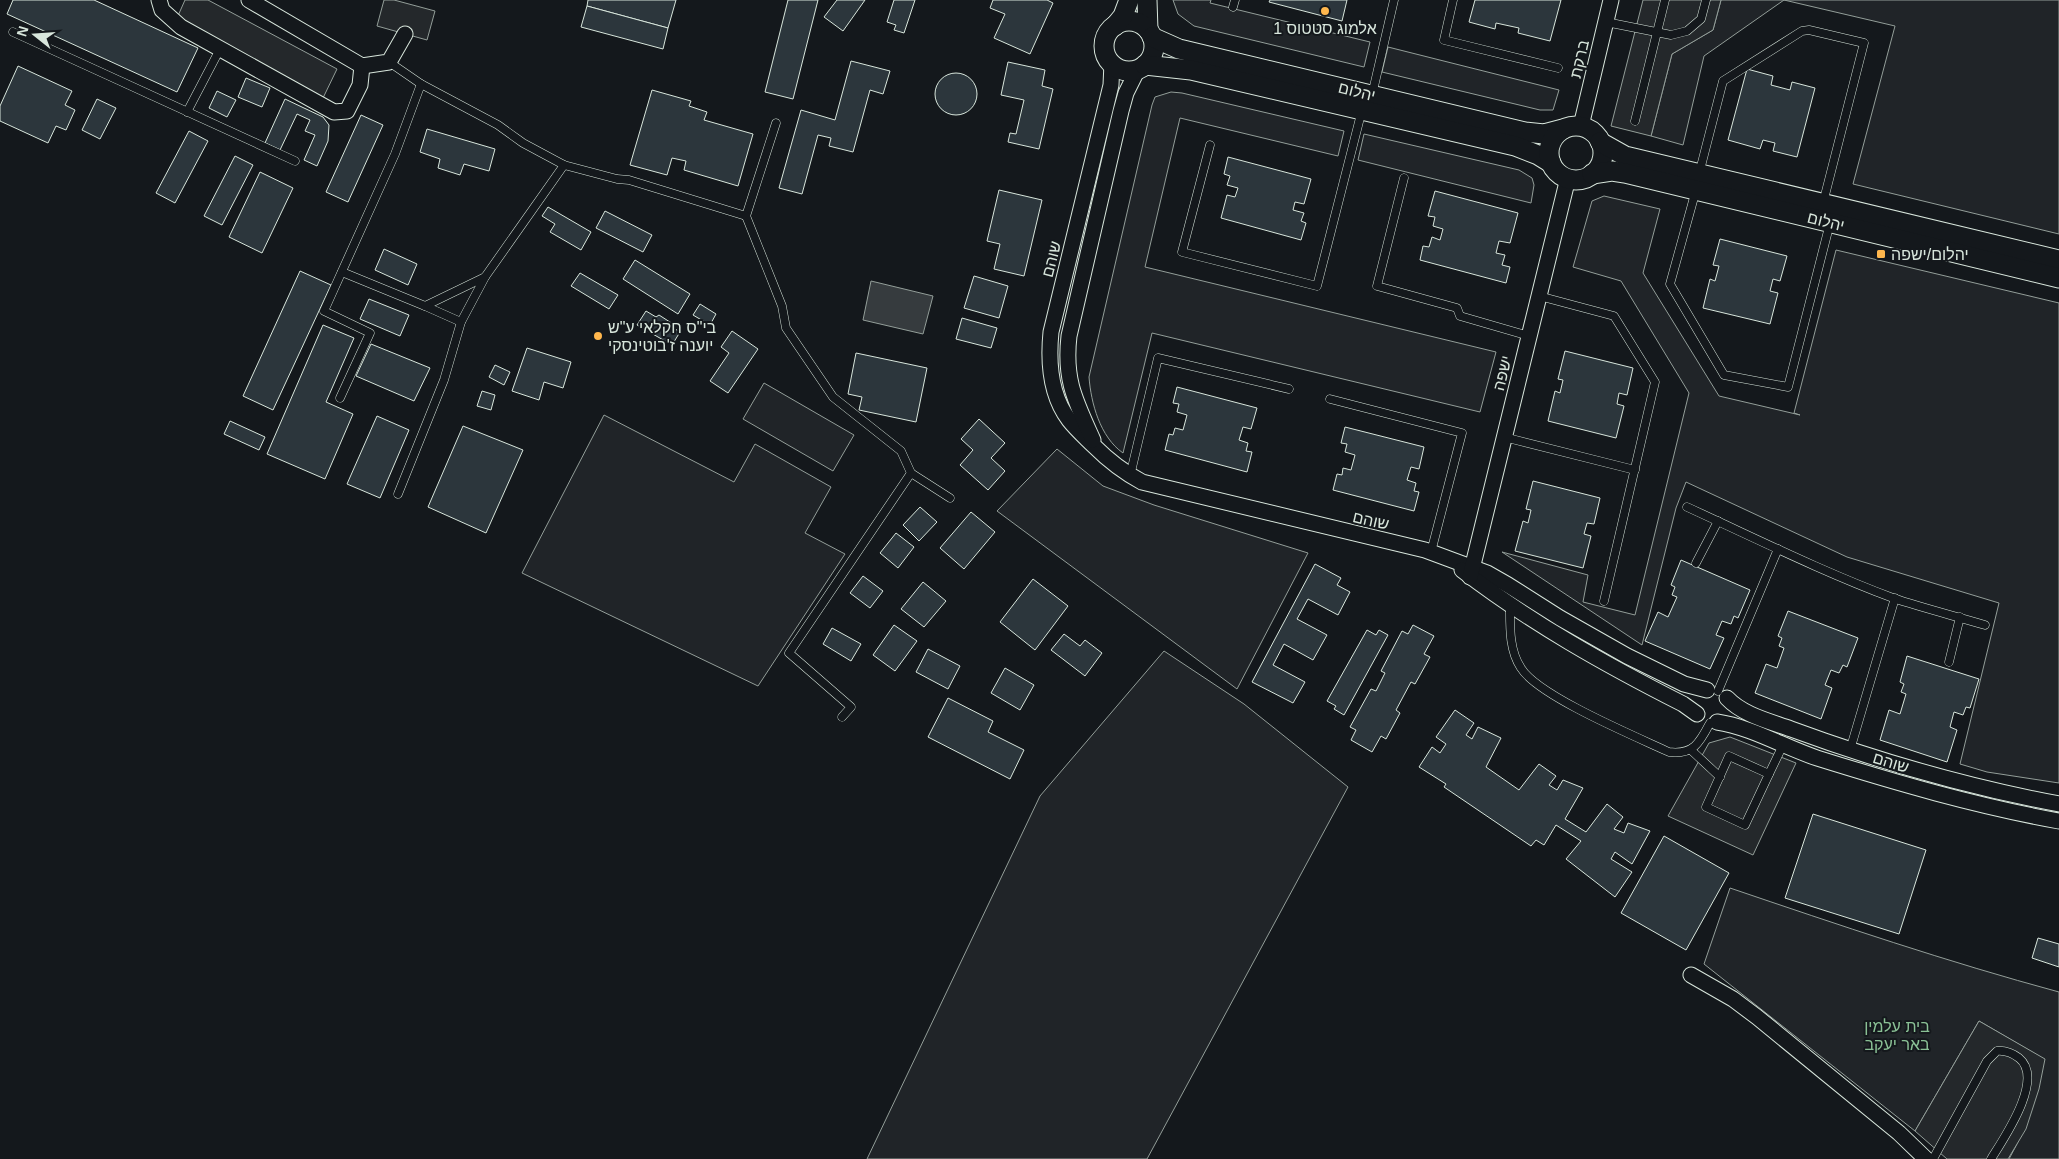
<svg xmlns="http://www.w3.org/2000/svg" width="2059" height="1159" viewBox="0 0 2059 1159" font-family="Arial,Heebo,sans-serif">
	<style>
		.green { fill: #202428; stroke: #939e99 }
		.parking { fill: #24282b; stroke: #939e99 }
		.water { fill: #363b3e; stroke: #939e99 }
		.building { fill: #2c363c; stroke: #d8e6dc }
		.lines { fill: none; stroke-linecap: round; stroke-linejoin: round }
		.service-casing { stroke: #d8e6dc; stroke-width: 9 }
		.minor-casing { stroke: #d8e6dc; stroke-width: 17 }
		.tertiary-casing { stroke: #d8e6dc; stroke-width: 21 }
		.service { stroke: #14181c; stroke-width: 8 }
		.minor { stroke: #14181c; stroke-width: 15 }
		.tertiary { stroke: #14181c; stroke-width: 19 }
		.poi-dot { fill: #ffb74d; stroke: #14181c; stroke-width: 2 }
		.labels { text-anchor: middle; stroke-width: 4; stroke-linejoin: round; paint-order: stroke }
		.poi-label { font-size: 16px; fill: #d8e6dc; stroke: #14181c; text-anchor: start }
		.street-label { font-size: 16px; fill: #d8e6dc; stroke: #14181c }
		.park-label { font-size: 16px; fill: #8ac095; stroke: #14181c }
	</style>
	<rect width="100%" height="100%" fill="#14181c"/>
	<g class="green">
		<path d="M1173,0H1211L1210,3L1370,42L1364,67L1194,26L1178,14Z"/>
		<path d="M1721,0H2059V234L1853,184L1895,26L1784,0L1704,56L1683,145L1651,136L1672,54L1713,30Z"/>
		<path d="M1388,47L1559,90L1553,110H1540L1382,72Z"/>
		<path d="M1171,92L1182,93L1344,131L1338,156L1180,118L1145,267L1496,352L1480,412L1152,333L1123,453C1100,437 1091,403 1089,377L1152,105L1155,97Z"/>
		<path d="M1364,134L1519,170L1532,178L1534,185L1531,203L1358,160Z"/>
		<path d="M1604,196L1660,209L1643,273L1719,396L1800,415L1794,413L1836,250L2059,303V783L1987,772L1960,764L1999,603L1847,557L1686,482L1676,508L1642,645L1502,552L1588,575L1583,602L1635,615L1689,393L1621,281L1573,267L1592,201Z"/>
		<path d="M764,383L854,435L833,471L743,419Z"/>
		<path d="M604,415L734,482L755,444L831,487L805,533L845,554L758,686L522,573Z"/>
		<path d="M1057,449L1103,486L1154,505L1308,553L1237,689L997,511Z"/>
		<path d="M1164,651L1244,704L1348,787L1147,1159H867L1040,796Z"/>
		<path d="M1730,888C1839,925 1948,962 2059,992V1159H2009C2028,1125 2038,1096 2044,1059L1979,1021L1915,1131L1704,964Z"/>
	</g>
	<g class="parking">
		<path d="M185,0H208L337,69L323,98L177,18Z"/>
		<path d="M384,0H394L435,11L427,40L377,26Z"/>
		<path d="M1643,0H1721L1713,30L1672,54L1651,136L1611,126Z"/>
		<path d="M1730,737L1796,763L1753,855L1668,816L1709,743Z"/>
		<path d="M1979,1021L2045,1059L2039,1089L2026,1129L2008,1159H1947L1915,1131Z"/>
	</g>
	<path class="water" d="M871,281L933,296L923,334L863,320Z"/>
	<g class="building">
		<path d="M13,0H94L198,48L177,92L7,14Z"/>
		<path d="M588,0H676L668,28L587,6Z"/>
		<path d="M788,0H818L793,99L765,92Z"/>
		<path d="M837,0H865L843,31L824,17Z"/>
		<path d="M894,0H915L904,33L894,30L896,25L887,22Z"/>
		<path d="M993,0H1047L1053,3L1030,54L994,38L1005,14L990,8Z"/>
		<path d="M1270,0H1347L1342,21L1269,2Z"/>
		<path d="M1475,0H1561L1550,41L1518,33L1519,28L1496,23L1495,29L1469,22Z"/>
		<path d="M587,6L668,28L663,49L581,27Z"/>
		<path d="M851,61L890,71L883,94L870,90L853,152L829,146L831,138L818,135L802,194L779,188L801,110L835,120Z"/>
		<path d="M1008,62L1045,70L1042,86L1053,89L1039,149L1008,142L1010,133L1016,134L1024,100L1001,95Z"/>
		<path d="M18,66L72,91L65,105L75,110L66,130L56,126L48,143L0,121V106Z"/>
		<path d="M1747,69L1773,76L1771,85L1790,90L1792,82L1815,88L1797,157L1773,151L1775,143L1763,140L1760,149L1728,140Z"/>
		<circle cx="956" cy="94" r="21"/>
		<path d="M246,78L270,88L262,107L238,97Z"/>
		<path d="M652,90L691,101L689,106L707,112L704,120L753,134L738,186L684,170L686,161L672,158L667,175L630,165Z"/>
		<path d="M217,91L236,100L227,117L209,108Z"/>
		<path d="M97,99L116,108L100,139L82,130Z"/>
		<path d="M285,99L323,117L329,125L328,141L317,166L304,160L315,135L305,131L310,120L297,114L280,150L265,143Z"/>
		<path d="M361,115L383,125L348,202L326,192Z"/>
		<path d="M427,129L495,149L489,171L464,164L460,175L438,168L440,159L420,152Z"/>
		<path d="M189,131L208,141L175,203L156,193Z"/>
		<path d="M235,156L253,165L222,225L204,216Z"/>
		<path d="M1228,157L1311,179L1304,204L1295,202L1293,210L1304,213L1301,221L1306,223L1301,240L1221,218L1227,195L1235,197L1238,188L1227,185L1230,176L1224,174Z"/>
		<path d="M260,172L293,188L262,253L229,237Z"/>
		<path d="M999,190L1042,200L1024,276L994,269L1000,244L987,241Z"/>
		<path d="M1435,191L1518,213L1510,243L1499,241L1496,253L1505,255L1502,265L1510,267L1506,283L1420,260L1423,246L1429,247L1432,237L1440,240L1443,229L1433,226L1435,217L1428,216Z"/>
		<path d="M548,207L591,232L581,250L550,232L555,224L542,216Z"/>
		<path d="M605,211L652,235L643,252L596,228Z"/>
		<path d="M1720,239L1787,256L1780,281L1773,279L1770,291L1778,293L1770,324L1703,308L1710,279L1715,281L1719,266L1713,265Z"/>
		<path d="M384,249L417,264L408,285L375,270Z"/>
		<path d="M635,260L690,294L678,314L623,279Z"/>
		<path d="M300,271L331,285L273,410L243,396Z"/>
		<path d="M580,273L618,295L609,309L571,286Z"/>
		<path d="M974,276L1008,286L999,318L964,308Z"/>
		<path d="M369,299L409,315L400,336L360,319Z"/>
		<path d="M700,304L716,314L710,325L693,315Z"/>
		<path d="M646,311L656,317L659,315L673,324L672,327L680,332L672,345L637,325Z"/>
		<path d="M962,318L997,328L991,348L956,339Z"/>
		<path d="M323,325L354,338L326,402L353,414L325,479L267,454Z"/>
		<path d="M732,331L758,349L728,393L710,381L729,353L721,347Z"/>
		<path d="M371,344L430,368L414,401L356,376Z"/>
		<path d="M527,348L571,362L563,388L544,382L539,400L512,391Z"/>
		<path d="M1565,351L1633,368L1627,395L1619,393L1617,404L1624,406L1616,438L1548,421L1555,391L1560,393L1563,380L1558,379Z"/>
		<path d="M856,353L927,368L916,422L859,410L862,397L848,394Z"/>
		<path d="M495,365L510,372L504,385L489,377Z"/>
		<path d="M1177,387L1257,408L1251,429L1243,427L1239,440L1248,443L1246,451L1252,452L1247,472L1165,450L1169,434L1173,435L1175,428L1183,430L1187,415L1177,412L1179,404L1173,403Z"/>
		<path d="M482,391L495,395L491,410L477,406Z"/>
		<path d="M377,416L409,430L380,498L347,484Z"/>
		<path d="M979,419L1005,443L991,458L1005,471L988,490L960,465L973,450L961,439Z"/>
		<path d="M230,421L265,437L259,450L224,434Z"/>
		<path d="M463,426L523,450L486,533L428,507Z"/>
		<path d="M1345,427L1424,447L1419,469L1411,467L1407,480L1416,483L1414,491L1419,492L1414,511L1333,490L1337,474L1342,475L1343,468L1351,470L1355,455L1345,452L1347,444L1341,443Z"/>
		<path d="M1533,481L1600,498L1594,524L1587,523L1584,534L1591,536L1583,568L1515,551L1523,521L1528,523L1531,510L1526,509Z"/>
		<path d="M920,507L937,522L919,541L903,525Z"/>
		<path d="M971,512L995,532L964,569L940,548Z"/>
		<path d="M896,533L914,547L898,568L880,553Z"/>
		<path d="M1681,560L1750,590L1738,618L1734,616L1731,624L1722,621L1716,635L1724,638L1710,669L1645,641L1658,612L1668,617L1677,597L1672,595L1675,587L1671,585Z"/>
		<path d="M1315,564L1341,578L1337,585L1350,592L1338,615L1308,599L1297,619L1327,635L1313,660L1284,644L1273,665L1305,682L1293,703L1252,682Z"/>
		<path d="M863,576L883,591L870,608L850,593Z"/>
		<path d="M1033,579L1068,606L1035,650L1000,622Z"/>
		<path d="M923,582L946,601L924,627L901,609Z"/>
		<path d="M1788,611L1858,638L1847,667L1843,665L1839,673L1831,670L1825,685L1832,688L1821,719L1755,693L1766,664L1777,668L1784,648L1779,646L1782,638L1778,636Z"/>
		<path d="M894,625L917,641L895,671L873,655Z"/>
		<path d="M1413,625L1434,636L1424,654L1430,657L1415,684L1411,682L1396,710L1400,713L1386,739L1381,736L1372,752L1351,740L1356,730L1350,727L1371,689L1376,691L1385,673L1381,671L1402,631L1408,634Z"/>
		<path d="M832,628L861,644L851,661L823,644Z"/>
		<path d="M1367,630L1376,635L1379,630L1388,635L1344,715L1334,709L1336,706L1327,701Z"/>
		<path d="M1064,634L1080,646L1085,640L1102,653L1085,676L1051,650Z"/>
		<path d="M928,649L960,666L948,689L916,672Z"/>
		<path d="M1907,656L1979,679L1970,708L1966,707L1963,715L1954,712L1950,727L1957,730L1947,762L1880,740L1889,710L1900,714L1906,694L1901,692L1904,684L1900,682Z"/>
		<path d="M1005,668L1034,685L1020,710L991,693Z"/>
		<path d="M948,698L993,721L988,732L1024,750L1010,779L928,737Z"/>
		<path d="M1455,710L1474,723L1466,735L1472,739L1478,727L1501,738L1486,767L1519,790L1539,764L1556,776L1549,785L1557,790L1563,780L1583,788L1565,819L1586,832L1607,804L1623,817L1614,829L1624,833L1628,823L1650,831L1632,864L1615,852L1611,859L1632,872L1615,897L1566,859L1581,841L1556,825L1544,845L1536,840L1531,846L1444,787L1446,784L1419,767L1432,747L1440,753L1446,744L1436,737Z"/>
		<path d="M1813,814L1926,850L1899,934L1785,898Z"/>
		<path d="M1664,836L1729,873L1686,950L1621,913Z"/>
		<path d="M2038,938L2059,944V967L2032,958Z"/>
	</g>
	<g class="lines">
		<g class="service-casing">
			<g id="service">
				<path d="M1453,0L1444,40L1558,68"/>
				<path d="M1233,7L1235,0"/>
				<path d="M1606,22L1671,35L1687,31L1701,19L1706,0"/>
				<path d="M13,32L295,161"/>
				<path d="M389,62L421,84L498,125L523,143L564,165L617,179L629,180L746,216L776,123"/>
				<path d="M1372,95L1394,0"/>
				<path d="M187,112L220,49"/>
				<path d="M1635,121L1665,0"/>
				<path d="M1210,145L1182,252L1317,286L1362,110"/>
				<path d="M1699,174L1723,81L1802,31L1809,30L1864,43L1823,203"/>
				<path d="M1404,178L1377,286L1457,308L1460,316L1529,336"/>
				<path d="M1696,190L1670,284L1724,375L1788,387L1830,223"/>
				<path d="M746,216L782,306L786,328L833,397L901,451L911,473L789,653L851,707L842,717"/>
				<path d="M342,272L425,306L485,277L564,165"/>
				<path d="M1539,296L1614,316L1655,382L1604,601"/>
				<path d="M425,306L461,322"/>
				<path d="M340,398L370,333L324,311L395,154L421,84"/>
				<path d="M1330,399L1462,433L1431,552"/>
				<path d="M1504,437L1635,470"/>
				<path d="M911,473L950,498"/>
				<path d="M1130,476L1158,358L1289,389"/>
				<path d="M398,494L444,380L461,322L485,277"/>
				<path d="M1687,507C1755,538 1823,572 1893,598C1923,608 1955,616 1985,625"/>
				<path d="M1696,563L1718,521"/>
				<path d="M1510,605C1510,627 1509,650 1521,668C1538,696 1637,737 1669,752C1694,755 1700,742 1710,723"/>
				<path d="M1949,662L1960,617"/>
				<path d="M1718,691L1778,549"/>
				<path d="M1691,750L1720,777"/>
				<path d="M1850,750L1895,598"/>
				<path d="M1729,756L1769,774L1745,825L1706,807Z"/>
				<path d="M1769,774L1783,745"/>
				<path d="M1933,1159L1987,1061L1997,1051C2006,1050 2012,1053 2019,1058C2045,1079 2004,1138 1991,1159"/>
			</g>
		</g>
		<g class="minor-casing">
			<g id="minor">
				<path d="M159,0L162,10L181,27L334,112L347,111L360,85L362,66"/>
				<path d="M249,0L362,66L389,62L405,34"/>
				<path d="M1112,63L1111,85L1051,332C1048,362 1050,395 1069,420C1076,429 1085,437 1093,445C1108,460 1123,472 1142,482L1425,550L1487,573L1508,585L1560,618L1627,656L1684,684L1707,690"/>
				<path d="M1581,126L1611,0"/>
				<path d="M1093,440C1075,400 1064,380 1069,336L1121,111L1126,93L1138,69"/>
				<path d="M1462,570C1531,623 1606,665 1683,704L1697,714"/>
				<path d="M1470,577L1568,178"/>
				<path d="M1727,698C1743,715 1769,721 1791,729C1878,761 1968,787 2059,804"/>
				<path d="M1717,722C1751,727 1784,747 1817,758C1897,783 1976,806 2059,821"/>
				<path d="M1691,975L1733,999L1757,1017L1899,1133L1926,1159"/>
			</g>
		</g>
		<g class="tertiary-casing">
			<g id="tertiary">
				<path d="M1147,0L1148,30"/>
				<circle cx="1129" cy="46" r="25"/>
				<path d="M1115,26L1123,16L1129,0"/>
				<path d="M1152,37L1179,49L1525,132L1544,134L1563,129"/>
				<path d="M1145,65L1191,70L1515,146L1538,155L1551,163"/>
				<circle cx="1576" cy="153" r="27"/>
				<path d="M1600,142L1625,156L2059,260"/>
				<path d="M1592,174L1612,171L1625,173L2059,278"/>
			</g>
		</g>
		<use href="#service" class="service"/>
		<use href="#minor" class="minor"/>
		<use href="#tertiary" class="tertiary"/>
	</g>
	<g class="poi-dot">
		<circle cx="1325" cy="11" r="5"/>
		<rect x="1876" y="249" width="10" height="10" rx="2.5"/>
		<circle cx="598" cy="336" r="5"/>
	</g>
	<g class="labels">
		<g class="poi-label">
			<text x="1325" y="34" text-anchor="middle">אלמוג סטטוס 1</text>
			<text x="1891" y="260">יהלום/ישפה</text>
			<text x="608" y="333">בי"ס חקלאי ע"ש<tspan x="608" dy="18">יוענה ז'בוטינסקי</tspan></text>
		</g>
		<g class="street-label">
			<text transform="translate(1579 59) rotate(-77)" y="6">ברקת</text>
			<text transform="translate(1357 91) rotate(14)" y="6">יהלום</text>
			<text transform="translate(1826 221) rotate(14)" y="6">יהלום</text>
			<text transform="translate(1051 259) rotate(-76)" y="6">שוהם</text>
			<text transform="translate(1502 373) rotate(-76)" y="6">ישפה</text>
			<text transform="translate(1371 520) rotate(13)" y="6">שוהם</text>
			<text transform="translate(1891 762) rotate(17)" y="6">שוהם</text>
		</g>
		<g class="park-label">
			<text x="1897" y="1032">בית עלמין<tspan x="1897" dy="18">באר יעקב</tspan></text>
		</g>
	</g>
	<g transform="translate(35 35) rotate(287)" stroke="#14181c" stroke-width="4" paint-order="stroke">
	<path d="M0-4L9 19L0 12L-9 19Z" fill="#d8e6dc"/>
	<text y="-8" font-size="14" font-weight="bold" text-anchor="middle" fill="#d8e6dc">N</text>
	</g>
</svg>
